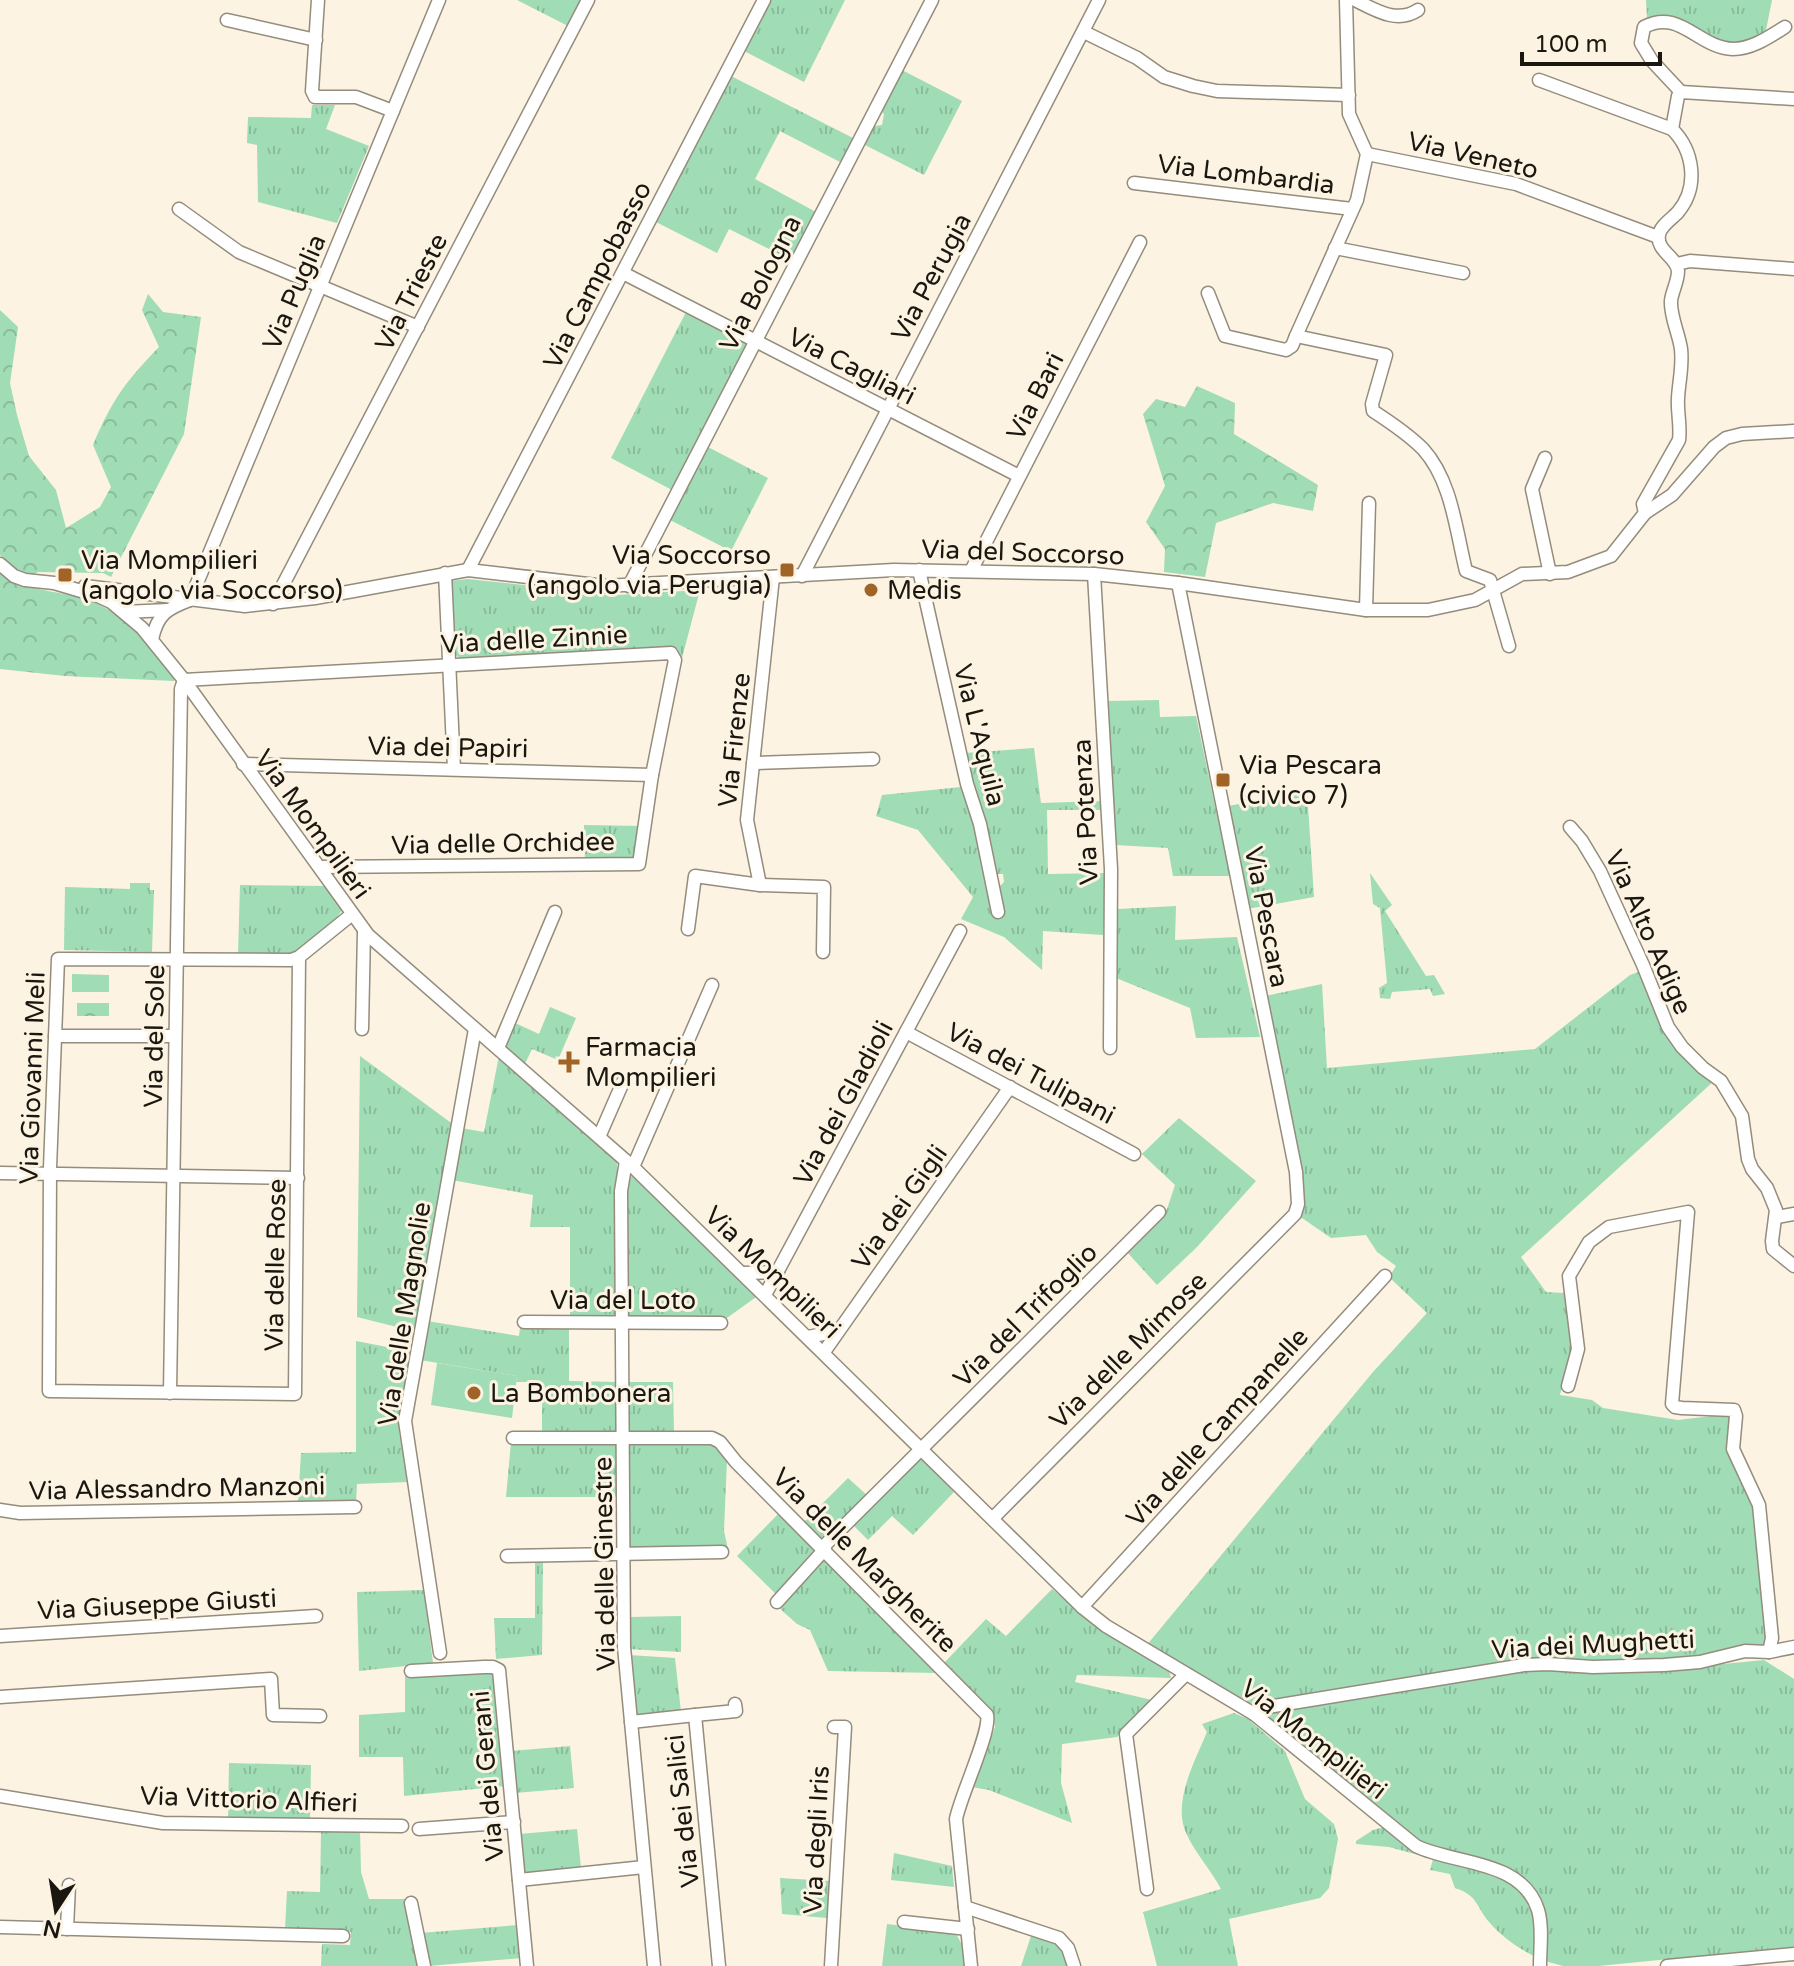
<svg xmlns="http://www.w3.org/2000/svg" width="1794" height="1966" viewBox="0 0 1794 1966" font-family="'Varela Round',sans-serif">
	<style>
		.grass { fill: url(#grass-tufts) }
		.forest { fill: url(#forest-crowns) }
		.pitch { fill: #a0dcb6 }
		.lines { fill: none; stroke-linecap: round; stroke-linejoin: round }
		.minor-casing { stroke: #948c7c; stroke-width: 15 }
		.minor { stroke: #fff; stroke-width: 12 }
		.poi-dot { fill: #a06427; stroke: #fcf3e2; stroke-width: 3 }
		.labels { text-anchor: middle; stroke-width: 6; stroke-linejoin: round; paint-order: stroke }
		.street-label { font-size: 26px; fill: #1a1711; stroke: #fcf3e2 }
		.poi-label { font-size: 26px; fill: #1a1711; stroke: #fcf3e2; text-anchor: start }
	</style>
	<defs>
		<pattern id="grass-tufts" width="24" height="20" patternUnits="userSpaceOnUse" patternTransform="scale(2)"><rect width="24" height="20" fill="#a0dcb6"/><path d="M3 7l-1-3M5 7V3M7 7l1-3M15 17l-1-3M17 17v-4M19 17l1-3" fill="none" stroke="#89bc9b"/></pattern>
		<pattern id="forest-crowns" width="20" height="18" patternUnits="userSpaceOnUse" patternTransform="scale(2)"><rect width="20" height="18" fill="#a0dcb6"/><path d="M2 6a3 3 0 1 1 6 0M12 15a3 3 0 1 1 6 0" fill="none" stroke="#89bc9b"/></pattern>
	</defs>
	<rect width="100%" height="100%" fill="#fcf3e2"/>
	<g class="grass">
		<path d="M517,0H581L568,26Z"/>
		<path d="M770,0H845L804,82L744,51Z"/>
		<path d="M1646,0H1772L1766,30C1754,41 1738,43 1721,43L1660,18L1647,19Z"/>
		<path d="M902,70L962,101L924,175L865,145L874,126L882,125L884,114L881,111Z"/>
		<path d="M731,76L853,138L840,162L780,131L755,179L816,212L791,260L729,229L717,253L656,222Z"/>
		<path d="M312,105H335L326,129L369,146L337,223L258,202L257,145L247,143L248,117L311,118Z"/>
		<path d="M686,312L747,344L672,490L611,458Z"/>
		<path d="M706,446L768,478L731,551L668,519Z"/>
		<path d="M468,579L617,595L700,590L682,658L677,648L461,659L453,653L450,581Z"/>
		<path d="M1159,700L1160,717L1196,716L1230,876H1173L1168,848L1115,845L1107,701Z"/>
		<path d="M1034,748L1041,803L1104,801L1105,810H1047L1048,874L1106,873L1103,935L1043,931L1042,970L1004,937L961,919L973,897L918,830L876,816L882,795L961,787C978,804 989,890 994,917H1004L998,888L1004,882L1003,874H993L965,753Z"/>
		<path d="M1307,791L1314,897L1247,909L1228,806Z"/>
		<path d="M584,825L642,826L634,859H585Z"/>
		<path d="M1370,873L1392,905L1385,911L1426,976L1434,975L1445,994L1433,996L1430,989L1392,992L1390,999L1380,998L1379,988L1387,983L1380,908L1373,904Z"/>
		<path d="M130,883H150V890H154L152,952L64,950L65,887L130,889Z"/>
		<path d="M240,885L326,886L343,909C331,926 312,949 290,954C274,958 254,954 238,954Z"/>
		<path d="M1176,906L1175,940L1237,937L1260,1037L1196,1038L1190,1008L1116,978L1118,909Z"/>
		<path d="M1644,970L1669,1038L1715,1080L1521,1257L1546,1292L1564,1293L1574,1342L1560,1395L1592,1400L1603,1408L1678,1420L1729,1414L1733,1418L1728,1439L1755,1506L1768,1635L1762,1646C1709,1656 1656,1663 1602,1664C1574,1664 1545,1659 1516,1660L1246,1707L1146,1646L1373,1372L1427,1313L1389,1277L1396,1266L1377,1252L1366,1235L1331,1238L1302,1218L1300,1166L1265,996L1322,984L1327,1068L1535,1049L1630,975Z"/>
		<path d="M550,1007L576,1018L558,1060L532,1049L524,1066L503,1048L513,1022L539,1034Z"/>
		<path d="M360,1056L454,1125L417,1332L357,1317Z"/>
		<path d="M499,1056L615,1158L617,1163V1318L570,1319V1227H530L533,1195L452,1180L461,1128L484,1132Z"/>
		<path d="M1179,1118L1256,1181L1197,1247L1157,1285L1127,1252L1167,1209L1175,1185L1142,1154Z"/>
		<path d="M632,1175L636,1176L759,1295L724,1320L625,1318V1189Z"/>
		<path d="M427,1321L519,1336L520,1327H569V1381L617,1382V1433H542V1382H516L517,1376L420,1360Z"/>
		<path d="M356,1341L413,1352L399,1432L408,1482L357,1484L356,1503H298L301,1453L356,1452Z"/>
		<path d="M626,1382H673L674,1434H626Z"/>
		<path d="M618,1441L619,1497H506L511,1442Z"/>
		<path d="M627,1442H712L727,1459L724,1531L728,1549L627,1551Z"/>
		<path d="M921,1457L954,1492L913,1535L892,1516L868,1540L852,1524Z"/>
		<path d="M848,1478L868,1496L823,1541L804,1522Z"/>
		<path d="M781,1511L820,1550L778,1596L737,1556Z"/>
		<path d="M823,1558L939,1673L828,1671L810,1630L797,1624L777,1606Z"/>
		<path d="M535,1559L543,1560L542,1655L496,1659L494,1618H535Z"/>
		<path d="M1052,1589L1104,1631L1169,1671L1171,1678L1077,1675L1075,1682L1152,1700L1117,1737L1062,1744L1061,1783L1072,1823L989,1790L971,1787L995,1727L992,1711L944,1663L986,1619L1006,1636Z"/>
		<path d="M424,1590L433,1663L359,1671L357,1592Z"/>
		<path d="M681,1616V1652L628,1649L629,1617Z"/>
		<path d="M629,1655L675,1658L681,1712L634,1718Z"/>
		<path d="M1764,1660L1794,1679V1947L1598,1966H1563L1545,1961L1530,1886L1430,1848L1402,1831L1346,1781L1263,1714L1269,1711L1526,1669L1703,1666Z"/>
		<path d="M477,1670L486,1671L488,1674H495L505,1786L404,1796L403,1757H359V1715L405,1712V1674Z"/>
		<path d="M1234,1713L1248,1719L1285,1751L1305,1799L1334,1824L1338,1839L1329,1888L1320,1898L1229,1919L1238,1966H1157L1143,1912L1221,1889C1211,1870 1196,1854 1187,1835C1171,1804 1195,1761 1207,1732L1202,1724Z"/>
		<path d="M570,1746L574,1788L515,1793L511,1751Z"/>
		<path d="M229,1763L311,1765L310,1822L228,1820Z"/>
		<path d="M1384,1827L1426,1857L1389,1847L1356,1844V1841L1373,1830Z"/>
		<path d="M577,1829L581,1868L523,1875L519,1834Z"/>
		<path d="M360,1830L361,1872L369,1899H406L418,1966H321L322,1944L350,1945L351,1932L285,1929L287,1891L320,1892L321,1831Z"/>
		<path d="M894,1853L952,1866L954,1887L891,1880Z"/>
		<path d="M1433,1859C1468,1867 1522,1871 1535,1913C1539,1925 1536,1944 1536,1957C1519,1949 1502,1937 1490,1923C1475,1906 1479,1896 1455,1888L1450,1874L1430,1870Z"/>
		<path d="M780,1878L830,1881L827,1918L782,1914Z"/>
		<path d="M887,1924L955,1932L966,1952V1966H882Z"/>
		<path d="M518,1925L522,1958L428,1966L420,1933Z"/>
		<path d="M1032,1933C1051,1939 1062,1946 1068,1966H1021Z"/>
	</g>
	<g class="forest">
		<path d="M148,294L163,312L201,317L184,434L111,577L103,573L38,572L33,575L14,570L0,555V310L18,327L10,383L17,415L29,456L56,490L66,528L100,507L111,487L93,445C112,400 125,382 159,347L142,310Z"/>
		<path d="M1197,386L1235,403L1234,434L1318,485L1313,511L1273,503L1216,523L1205,577L1164,572L1165,549L1146,522L1165,486L1143,414L1156,399L1185,407Z"/>
		<path d="M0,571C26,594 62,589 93,602C129,617 150,646 174,676V681L65,676L0,669Z"/>
		<rect x="77" y="1003" width="32" height="13"/>
	</g>
	<g class="pitch">
		<path d="M72,974L109,975V992H72Z"/>
		<path d="M437,1363L517,1376L512,1418L431,1405Z"/>
	</g>
	<g class="lines">
		<g class="minor-casing">
			<g id="minor">
				<path d="M318,0L312,91L315,97H356L393,111"/>
				<path d="M1346,0L1349,114L1367,154L1357,200L1296,336L1386,355L1372,404L1373,411C1390,422 1409,435 1423,449C1452,481 1456,531 1466,571L1490,580L1509,646"/>
				<path d="M1355,0C1375,10 1397,24 1418,10"/>
				<path d="M227,20L316,40"/>
				<path d="M1084,32L1137,58L1164,77L1193,86L1217,91L1349,95"/>
				<path d="M1539,80L1672,129"/>
				<path d="M1681,92L1652,61L1641,43L1644,27C1680,8 1698,48 1733,49C1752,49 1769,37 1785,27"/>
				<path d="M1367,154L1516,184L1658,237"/>
				<path d="M1134,183L1352,209"/>
				<path d="M179,209L239,252L418,327"/>
				<path d="M1335,248L1463,273"/>
				<path d="M1677,264L1690,261L1794,269"/>
				<path d="M623,273L1019,476"/>
				<path d="M1208,293L1225,336L1286,350L1292,346L1296,336"/>
				<path d="M1545,458L1532,489L1550,574"/>
				<path d="M1645,513L1643,504L1679,440C1681,426 1677,412 1678,398C1679,381 1683,366 1681,349C1679,334 1670,316 1671,301C1672,291 1678,282 1678,271C1677,257 1656,251 1659,235C1660,226 1672,219 1678,212C1699,187 1694,151 1672,129L1678,96L1681,92L1794,99"/>
				<path d="M0,564L14,576L25,580L54,583L98,596L111,602L142,628L184,680L368,935L633,1167L1082,1607L1106,1626L1254,1714L1416,1846C1455,1865 1522,1859 1538,1910C1543,1927 1540,1948 1540,1966"/>
				<path d="M468,570L764,0"/>
				<path d="M919,570L967,784L980,824L998,912"/>
				<path d="M971,571L1140,242"/>
				<path d="M445,573L454,769"/>
				<path d="M1094,574L1111,869L1110,1048"/>
				<path d="M802,576L1099,0"/>
				<path d="M85,586L245,606L315,598L468,570L605,586L894,570L1094,574L1178,583L1366,610H1428L1475,600L1522,574L1568,572L1611,556L1645,513L1672,495L1714,447L1726,438L1742,434L1794,431"/>
				<path d="M629,586L932,0"/>
				<path d="M190,600L439,0"/>
				<path d="M273,604L588,0"/>
				<path d="M1366,610L1369,503"/>
				<path d="M124,612L168,610"/>
				<path d="M152,639C158,614 166,609 190,600"/>
				<path d="M753,763L873,759"/>
				<path d="M243,764L652,775"/>
				<path d="M1570,827L1582,841L1600,871L1643,965L1668,1027L1682,1047L1703,1068L1721,1081L1742,1116L1748,1159L1752,1169L1767,1188L1776,1210L1772,1241L1773,1249L1794,1266"/>
				<path d="M760,885L824,887L823,952"/>
				<path d="M688,929L695,876L760,885L747,820L773,577"/>
				<path d="M299,957L291,960L58,959L50,1168L49,1391L295,1394L299,957L351,915"/>
				<path d="M362,1029L364,931"/>
				<path d="M906,1032L1134,1154"/>
				<path d="M55,1036H175"/>
				<path d="M498,1048L555,912"/>
				<path d="M599,1137L623,1082"/>
				<path d="M626,1161L621,1191L624,1647L654,1966"/>
				<path d="M633,1167L712,985"/>
				<path d="M0,1173L298,1178"/>
				<path d="M1777,1217L1794,1214"/>
				<path d="M743,1273L778,1272"/>
				<path d="M765,1295L960,931"/>
				<path d="M524,1322L721,1323"/>
				<path d="M808,1337L838,1331"/>
				<path d="M824,1352L1010,1087"/>
				<path d="M1568,1386L1578,1349L1569,1276L1589,1242L1609,1227L1688,1212L1672,1404L1675,1407L1682,1408L1734,1410L1736,1416L1733,1449L1759,1505L1772,1638L1769,1652"/>
				<path d="M170,1393L181,689L184,680L671,653L675,660L652,775L639,864L320,867"/>
				<path d="M513,1438H712L720,1442L736,1462L987,1715C991,1732 961,1794 956,1819L971,1966"/>
				<path d="M0,1510L20,1513L355,1507"/>
				<path d="M993,1518L1295,1214L1298,1204L1296,1172L1178,583"/>
				<path d="M823,1547L1159,1212"/>
				<path d="M507,1556L722,1552"/>
				<path d="M777,1602L825,1549"/>
				<path d="M1082,1607L1385,1276"/>
				<path d="M0,1636L316,1616"/>
				<path d="M440,1653L405,1421L475,1029"/>
				<path d="M411,1671L484,1667H493L499,1670L527,1966"/>
				<path d="M0,1697L271,1679L273,1715L320,1716"/>
				<path d="M1254,1714L1268,1707L1524,1665L1548,1664L1593,1667L1664,1665L1700,1662L1745,1651L1769,1652L1794,1647"/>
				<path d="M695,1715L736,1711L735,1704"/>
				<path d="M631,1722L695,1715L719,1966"/>
				<path d="M0,1796L163,1823L402,1826"/>
				<path d="M419,1829L514,1822"/>
				<path d="M519,1880L644,1867"/>
				<path d="M1147,1889L1126,1734L1186,1674"/>
				<path d="M411,1903L424,1966"/>
				<path d="M965,1907L1059,1938L1068,1948L1074,1966"/>
				<path d="M904,1922L968,1929"/>
				<path d="M0,1927L343,1936"/>
				<path d="M67,1929L69,1885"/>
				<path d="M831,1966L845,1727H834"/>
				<path d="M1667,1966L1794,1954"/>
			</g>
		</g>
		<use href="#minor" class="minor"/>
	</g>
	<g class="poi-dot">
		<rect x="779" y="562" width="16" height="16" rx="4"/>
		<rect x="57" y="567" width="16" height="16" rx="4"/>
		<circle cx="871" cy="590" r="8"/>
		<rect x="1215" y="772" width="16" height="16" rx="4"/>
		<path d="M565 1050h8v8h8v8h-8v8h-8v-8h-8v-8h8z"/>
		<circle cx="474" cy="1393" r="8"/>
	</g>
	<g class="labels">
		<g class="street-label">
			<text transform="translate(1473 155) rotate(13)" y="9">Via Veneto</text>
			<text transform="translate(1246 174) rotate(7)" y="9">Via Lombardia</text>
			<text transform="translate(597 275) rotate(-63)" y="9">Via Campobasso</text>
			<text transform="translate(931 277) rotate(-62)" y="9">Via Perugia</text>
			<text transform="translate(760 283) rotate(-63)" y="9">Via Bologna</text>
			<text transform="translate(294 292) rotate(-67)" y="9">Via Puglia</text>
			<text transform="translate(411 292) rotate(-63)" y="9">Via Trieste</text>
			<text transform="translate(852 366) rotate(27)" y="9">Via Cagliari</text>
			<text transform="translate(1035 396) rotate(-63)" y="9">Via Bari</text>
			<text transform="translate(1023 552) rotate(2)" y="9">Via del Soccorso</text>
			<text transform="translate(534 639) rotate(-3)" y="9">Via delle Zinnie</text>
			<text transform="translate(980 735) rotate(76)" y="9">Via L'Aquila</text>
			<text transform="translate(734 740) rotate(-84)" y="9">Via Firenze</text>
			<text transform="translate(448 747) rotate(1)" y="9">Via dei Papiri</text>
			<text transform="translate(1085 812) rotate(-93)" y="9">Via Potenza</text>
			<text transform="translate(313 824) rotate(54)" y="9">Via Mompilieri</text>
			<text transform="translate(503 843) rotate(-1)" y="9">Via delle Orchidee</text>
			<text transform="translate(1267 917) rotate(79)" y="9">Via Pescara</text>
			<text transform="translate(1649 932) rotate(66)" y="9">Via Alto Adige</text>
			<text transform="translate(154 1036) rotate(-89)" y="9">Via del Sole</text>
			<text transform="translate(1031 1073) rotate(28)" y="9">Via dei Tulipani</text>
			<text transform="translate(32 1078) rotate(-88)" y="9">Via Giovanni Meli</text>
			<text transform="translate(843 1103) rotate(-62)" y="9">Via dei Gladioli</text>
			<text transform="translate(899 1207) rotate(-55)" y="9">Via dei Gigli</text>
			<text transform="translate(275 1265) rotate(-89)" y="9">Via delle Rose</text>
			<text transform="translate(773 1272) rotate(44)" y="9">Via Mompilieri</text>
			<text x="623" y="1309">Via del Loto</text>
			<text transform="translate(404 1314) rotate(-81)" y="9">Via delle Magnolie</text>
			<text transform="translate(1025 1315) rotate(-45)" y="9">Via del Trifoglio</text>
			<text transform="translate(1128 1350) rotate(-45)" y="9">Via delle Mimose</text>
			<text transform="translate(1217 1427) rotate(-48)" y="9">Via delle Campanelle</text>
			<text transform="translate(177 1488) rotate(-1)" y="9">Via Alessandro Manzoni</text>
			<text transform="translate(865 1560) rotate(45)" y="9">Via delle Margherite</text>
			<text transform="translate(604 1564) rotate(-91)" y="9">Via delle Ginestre</text>
			<text transform="translate(157 1604) rotate(-3)" y="9">Via Giuseppe Giusti</text>
			<text transform="translate(1593 1644) rotate(-3)" y="9">Via dei Mughetti</text>
			<text transform="translate(1314 1739) rotate(38)" y="9">Via Mompilieri</text>
			<text transform="translate(487 1776) rotate(-95)" y="9">Via dei Gerani</text>
			<text transform="translate(249 1799) rotate(2)" y="9">Via Vittorio Alfieri</text>
			<text transform="translate(682 1811) rotate(-96)" y="9">Via dei Salici</text>
			<text transform="translate(816 1840) rotate(-87)" y="9">Via degli Iris</text>
		</g>
		<g class="poi-label">
			<text x="771" y="564" text-anchor="end">Via Soccorso<tspan x="771" dy="30">(angolo via Perugia)</tspan></text>
			<text x="81" y="569">Via Mompilieri<tspan x="81" dy="30">(angolo via Soccorso)</tspan></text>
			<text x="887" y="599">Medis</text>
			<text x="1239" y="774">Via Pescara<tspan x="1239" dy="30">(civico 7)</tspan></text>
			<text x="585" y="1056">Farmacia<tspan x="585" dy="30">Mompilieri</tspan></text>
			<text x="490" y="1402">La Bombonera</text>
		</g>
	</g>
	<g transform="translate(56 1910) rotate(192)" stroke="#fcf3e2" stroke-width="6" paint-order="stroke">
	<path d="M0-6L14 30L0 20L-14 30Z" fill="#1a1711"/>
	<text y="-12" font-size="22" font-weight="bold" text-anchor="middle" fill="#1a1711">N</text>
	</g>
	<path d="M1522 52v12h138v-12" fill="none" stroke="#1a1711" stroke-width="4"/>
	<text x="1534" y="52" font-size="24" fill="#1a1711" stroke="#fcf3e2" stroke-width="6" paint-order="stroke">100 m</text>
</svg>
